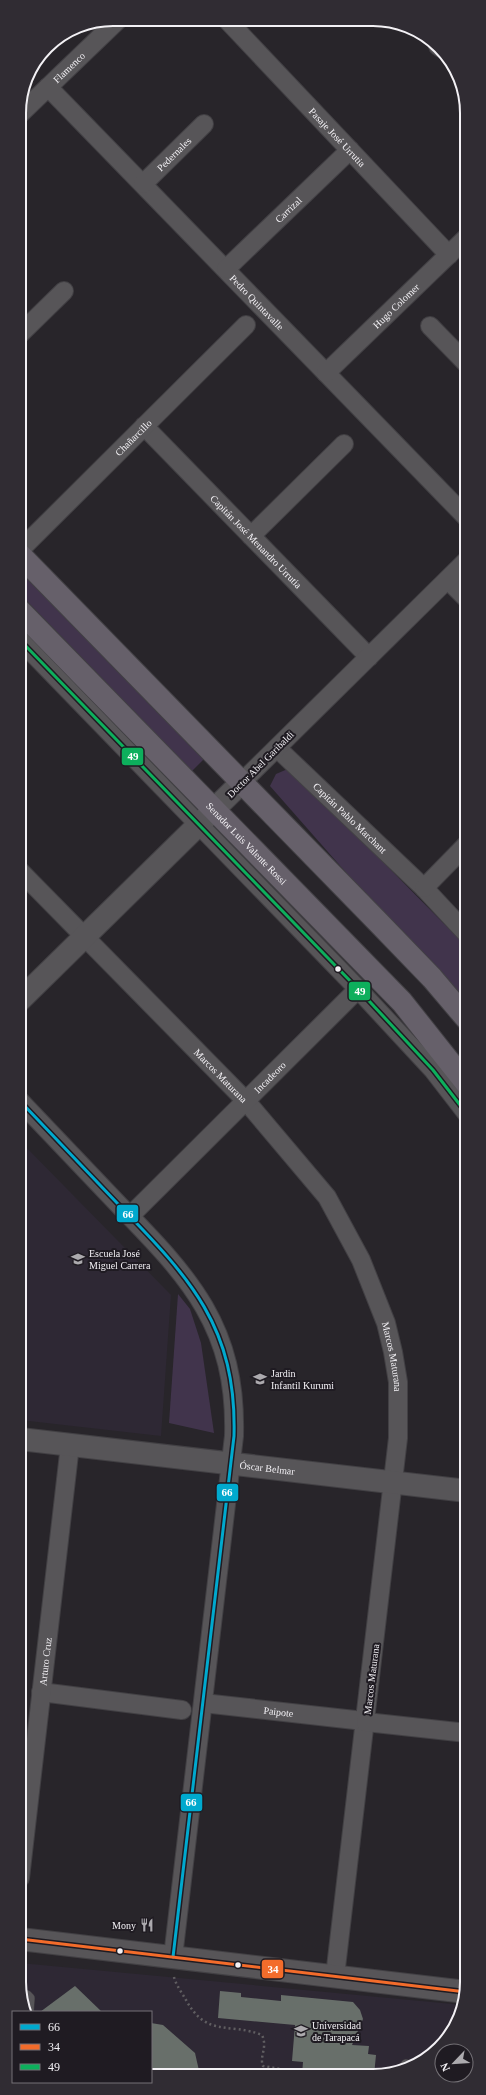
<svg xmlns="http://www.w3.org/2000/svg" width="486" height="2095" viewBox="0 0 486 2095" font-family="'Times New Roman',serif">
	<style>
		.built { fill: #2e2834 }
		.green { fill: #41344c }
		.building { fill: #686f6a }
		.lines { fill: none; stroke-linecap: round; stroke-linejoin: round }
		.service-casing { stroke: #424044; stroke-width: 10 }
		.minor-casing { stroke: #424044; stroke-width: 20 }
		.tertiary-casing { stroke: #424044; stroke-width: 24 }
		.primary-casing { stroke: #424044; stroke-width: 24 }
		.path { stroke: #605e61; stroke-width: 2.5; stroke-dasharray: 2 3; stroke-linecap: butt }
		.service { stroke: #575558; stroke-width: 9 }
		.minor { stroke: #575558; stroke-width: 18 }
		.tertiary { stroke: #575558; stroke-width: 22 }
		.primary { stroke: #66606a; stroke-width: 22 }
		.bus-1-casing { stroke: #1f1b22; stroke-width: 6 }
		.bus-2-casing { stroke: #1f1b22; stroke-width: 6 }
		.bus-3-casing { stroke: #1f1b22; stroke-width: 6 }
		.bus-1 { stroke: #00a9ce; stroke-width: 3 }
		.bus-2 { stroke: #f36c2b; stroke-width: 3 }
		.bus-3 { stroke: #0daf5c; stroke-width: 3 }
		.bus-dot { fill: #f3f1f5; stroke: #1f1b22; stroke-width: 1.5 }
		.labels { text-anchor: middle; stroke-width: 4; stroke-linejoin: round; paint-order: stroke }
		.street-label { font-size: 10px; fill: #f3f1f5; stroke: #1f1b22 }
		.poi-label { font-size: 10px; fill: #f3f1f5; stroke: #1f1b22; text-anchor: start }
		.rim { fill: none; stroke: #f3f1f5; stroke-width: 2 }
		.line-badge { stroke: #1f1b22; stroke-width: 1.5 }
		.badge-label { font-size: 11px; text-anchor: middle; font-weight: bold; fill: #fff }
	</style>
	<rect width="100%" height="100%" fill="#28252a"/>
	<g class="built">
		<path d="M20,1141L171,1295L161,1436L20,1420Z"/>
		<path d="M20,1963L463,2005L460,2018L444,2044L420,2064L386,2075L151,2074V2012H28L20,1995Z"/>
	</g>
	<g class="green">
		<path d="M19,566L206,757L192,771L19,593Z"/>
		<path d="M290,768L466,946V1009L270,786L276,774Z"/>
		<path d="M178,1294L190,1309L201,1343L214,1433L169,1423Z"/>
	</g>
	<g class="building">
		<path d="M75,1986L102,2012H40Z"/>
		<path d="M220,1991L241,1993V1997L281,2001V1995L353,2002L360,2010L363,2019L352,2045L369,2046L368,2054L376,2055L374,2075H302L303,2062L292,2061L295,2025L218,2018Z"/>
		<path d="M151,2023L163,2025L195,2053L200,2075L151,2074Z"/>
	</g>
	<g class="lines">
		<g class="service-casing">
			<g id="service">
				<path d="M20,1994L27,1995L30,1998L29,2012"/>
				<path d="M401,2070L406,2064L414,2066"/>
			</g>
		</g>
		<g class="minor-casing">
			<g id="minor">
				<path id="s1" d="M227,20L449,255"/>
				<path d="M438,46L441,48"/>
				<path id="s2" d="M48,87L466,517"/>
				<path id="s3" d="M19,115L119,19"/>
				<path id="s4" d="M143,184L204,124"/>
				<path id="s5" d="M226,269L350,150"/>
				<path d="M430,326L466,363"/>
				<path d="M19,335L64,291"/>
				<path id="s6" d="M326,373L466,238"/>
				<path id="s7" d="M144,426L369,657"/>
				<path d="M251,536L344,444"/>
				<path id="s8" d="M19,551L246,325"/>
				<path d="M448,580L466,598"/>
				<path d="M19,639L358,989L433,1070L467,1114"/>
				<path id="s9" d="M277,748L424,888L466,933"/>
				<path d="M241,783L466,561"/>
				<path id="s10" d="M19,870L246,1101L327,1197L361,1260L386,1323L393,1352L398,1382V1438L335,1976"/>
				<path d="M424,888L466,845"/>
				<path d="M20,1101C52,1135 85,1169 118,1204C190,1278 237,1327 234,1436L173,1957"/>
				<path id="s11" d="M130,1216L358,989"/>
				<path d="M41,1692L182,1710"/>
				<path id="s12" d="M203,1703L355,1720"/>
				<path d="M366,1722L467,1733"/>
				<path id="s13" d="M20,1878L70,1445"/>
			</g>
		</g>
		<g class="tertiary-casing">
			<g id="tertiary">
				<path d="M19,1001L241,783"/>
				<path id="s14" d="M20,1439L467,1491"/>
				<path d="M20,1939L466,1992"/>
			</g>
		</g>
		<g class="primary-casing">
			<g id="primary">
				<path d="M19,554L378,922L432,978L466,1018"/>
				<path id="s15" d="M19,610L402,1002L467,1084"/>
			</g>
		</g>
		<path class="path" d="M174,1977C176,1985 182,1993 186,2000C207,2038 229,2022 262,2035C268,2048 259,2056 263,2066L293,2071L297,2075"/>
		<use href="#service" class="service"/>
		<use href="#minor" class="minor"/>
		<use href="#tertiary" class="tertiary"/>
		<use href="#primary" class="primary"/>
		<g class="bus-1-casing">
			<path id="bus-1" d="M20,1101C52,1135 85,1169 118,1204C190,1278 237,1327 234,1436L173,1957"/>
		</g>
		<g class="bus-2-casing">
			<path id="bus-2" d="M20,1939L466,1992"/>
		</g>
		<g class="bus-3-casing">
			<path id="bus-3" d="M19,639L358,989L433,1070L467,1114"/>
		</g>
		<use href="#bus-1" class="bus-1"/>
		<use href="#bus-2" class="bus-2"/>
		<use href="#bus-3" class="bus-3"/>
	</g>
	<defs>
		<g id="school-bare" transform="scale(1.08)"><path d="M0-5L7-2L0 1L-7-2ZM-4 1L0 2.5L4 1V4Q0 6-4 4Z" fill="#acaaae" stroke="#1f1b22" stroke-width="2.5" paint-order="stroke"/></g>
		<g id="restaurant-bare" transform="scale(1.08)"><path d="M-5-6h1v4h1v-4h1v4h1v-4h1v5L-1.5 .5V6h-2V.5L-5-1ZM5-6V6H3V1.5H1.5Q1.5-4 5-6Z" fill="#acaaae" stroke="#1f1b22" stroke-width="2.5" paint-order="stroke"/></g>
		<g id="university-bare" transform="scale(1.08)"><path d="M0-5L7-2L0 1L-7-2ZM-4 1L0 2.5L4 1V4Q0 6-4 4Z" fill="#acaaae" stroke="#1f1b22" stroke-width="2.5" paint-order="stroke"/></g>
	</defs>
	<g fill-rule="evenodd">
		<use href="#school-bare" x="78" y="1259"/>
		<use href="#school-bare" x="260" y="1379"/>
		<use href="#restaurant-bare" x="147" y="1925"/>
		<use href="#university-bare" x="301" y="2031"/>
	</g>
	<g class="bus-dot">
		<circle cx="338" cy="969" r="3.5"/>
		<circle cx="120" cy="1951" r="3.5"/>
		<circle cx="238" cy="1965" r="3.5"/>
	</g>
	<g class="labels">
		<g class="street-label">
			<text dy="4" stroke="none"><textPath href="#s3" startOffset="69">Flamenco</textPath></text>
			<text dy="4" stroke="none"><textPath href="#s1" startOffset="161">Pasaje José Urrutia</textPath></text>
			<text dy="4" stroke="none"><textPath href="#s4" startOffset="43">Pedernales</textPath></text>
			<text dy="4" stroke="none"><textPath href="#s5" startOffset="86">Carrizal</textPath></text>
			<text dy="4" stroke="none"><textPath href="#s2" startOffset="300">Pedro Quintavalle</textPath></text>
			<text dy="4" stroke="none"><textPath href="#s6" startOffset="97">Hugo Colomer</textPath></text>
			<text dy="4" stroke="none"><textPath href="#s8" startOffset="161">Chañarcillo</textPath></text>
			<text dy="4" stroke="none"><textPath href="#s7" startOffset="161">Capitán José Menandro Urrutia</textPath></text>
			<text transform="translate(260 764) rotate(-45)" y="4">Doctor Abel Garibaldi</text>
			<text dy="4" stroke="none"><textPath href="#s9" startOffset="101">Capitán Pablo Marchant</textPath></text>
			<text dy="4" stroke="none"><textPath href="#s15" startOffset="326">Senador Luis Valente Rossi</textPath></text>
			<text dy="4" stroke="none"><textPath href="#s10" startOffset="288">Marcos Maturana</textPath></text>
			<text dy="4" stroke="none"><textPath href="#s11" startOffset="197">Incadeoro</textPath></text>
			<text dy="4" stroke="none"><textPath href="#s10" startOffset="623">Marcos Maturana</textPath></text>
			<text dy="4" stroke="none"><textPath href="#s14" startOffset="249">Óscar Belmar</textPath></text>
			<text dy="4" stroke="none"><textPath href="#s13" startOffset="218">Arturo Cruz</textPath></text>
			<text transform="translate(371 1679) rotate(-83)" y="4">Marcos Maturana</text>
			<text dy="4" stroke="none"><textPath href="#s12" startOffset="76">Paipote</textPath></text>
		</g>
		<g class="poi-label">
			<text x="89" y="1257">Escuela José<tspan x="89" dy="12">Miguel Carrera</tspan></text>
			<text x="271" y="1377">Jardin<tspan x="271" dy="12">Infantil Kurumi</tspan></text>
			<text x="136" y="1929" text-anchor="end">Mony</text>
			<text x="312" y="2029">Universidad<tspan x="312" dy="12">de Tarapacá</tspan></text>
		</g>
	</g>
	<path d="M0 0H486V2095H0ZM113 26H373A87 87 0 0 1 460 113V1982A87 87 0 0 1 373 2069H113A87 87 0 0 1 26 1982V113A87 87 0 0 1 113 26Z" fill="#302c33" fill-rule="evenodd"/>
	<path class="rim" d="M113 26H373A87 87 0 0 1 460 113V1982A87 87 0 0 1 373 2069H113A87 87 0 0 1 26 1982V113A87 87 0 0 1 113 26Z"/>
	<g class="line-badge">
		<rect x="121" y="747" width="23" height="19" rx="4" fill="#0daf5c"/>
		<rect x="348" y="981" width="23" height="20" rx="4" fill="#0daf5c"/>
		<rect x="116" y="1204" width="23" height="19" rx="4" fill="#00a9ce"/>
		<rect x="216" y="1483" width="23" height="19" rx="4" fill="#00a9ce"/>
		<rect x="180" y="1793" width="23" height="19" rx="4" fill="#00a9ce"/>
		<rect x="261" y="1959" width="23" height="20" rx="4" fill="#f36c2b"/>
	</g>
	<g class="badge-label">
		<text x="133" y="760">49</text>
		<text x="360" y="995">49</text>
		<text x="128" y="1218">66</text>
		<text x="227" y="1496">66</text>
		<text x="191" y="1806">66</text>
		<text x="273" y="1973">34</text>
	</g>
	<rect x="12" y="2011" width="140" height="72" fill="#1f1b22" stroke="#747176"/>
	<rect x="20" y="2024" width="20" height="6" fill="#00a9ce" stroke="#747176"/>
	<text x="48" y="2031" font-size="12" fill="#f3f1f5">66</text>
	<rect x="20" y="2044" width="20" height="6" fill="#f36c2b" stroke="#747176"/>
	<text x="48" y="2051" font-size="12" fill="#f3f1f5">34</text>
	<rect x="20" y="2064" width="20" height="6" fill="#0daf5c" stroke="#747176"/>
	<text x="48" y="2071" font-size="12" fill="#f3f1f5">49</text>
	<g transform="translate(454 2063) rotate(245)"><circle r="19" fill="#1f1b22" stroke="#747176"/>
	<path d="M0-3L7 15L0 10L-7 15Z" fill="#acaaae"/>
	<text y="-6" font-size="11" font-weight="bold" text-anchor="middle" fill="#f3f1f5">N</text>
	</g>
</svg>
